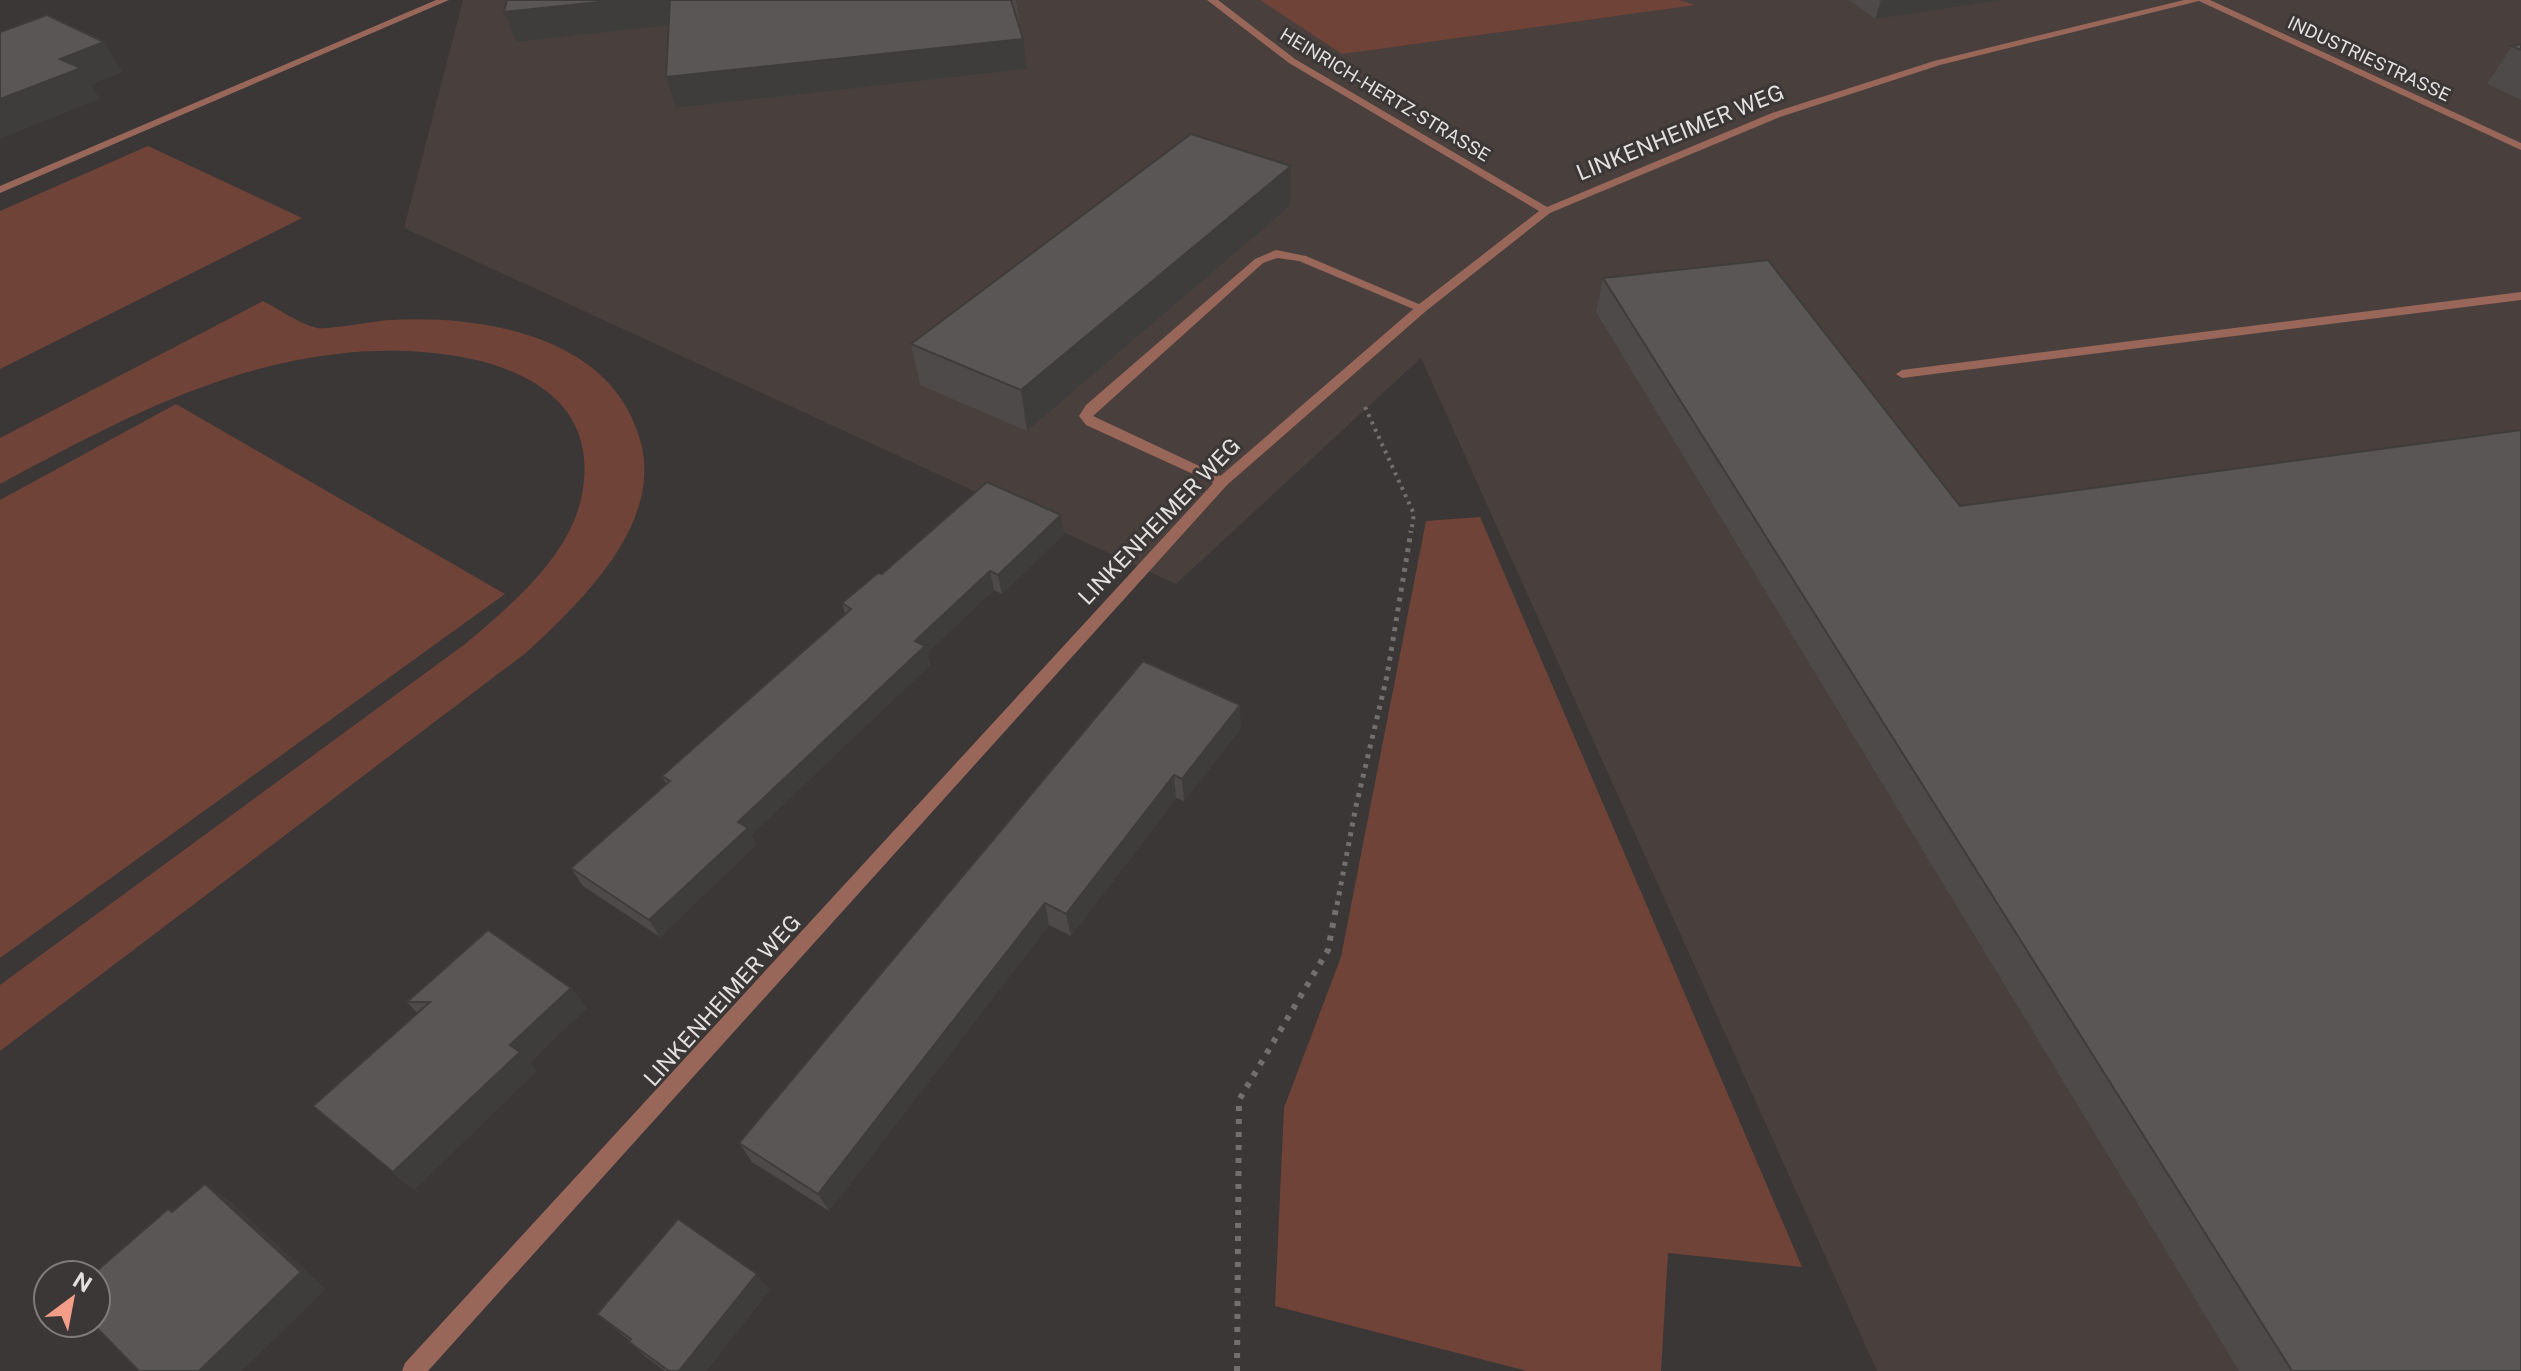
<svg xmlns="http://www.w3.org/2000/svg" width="2521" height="1371" viewBox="0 0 2521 1371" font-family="'Public Sans',sans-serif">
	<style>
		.built { fill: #493f3c }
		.green { fill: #704338 }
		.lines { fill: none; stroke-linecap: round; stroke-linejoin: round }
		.path-far2 { stroke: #726f6e; stroke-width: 4; stroke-dasharray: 3 5; stroke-linecap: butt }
		.path-far1 { stroke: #726f6e; stroke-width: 5; stroke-dasharray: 4 6; stroke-linecap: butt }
		.path { stroke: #726f6e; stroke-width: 6; stroke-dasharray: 5 8; stroke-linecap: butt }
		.lane { fill: #99675a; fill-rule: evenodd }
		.street { fill: #99675a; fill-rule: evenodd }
		.wall { fill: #4d4a49 }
		.shaded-wall { fill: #3f3c3c }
		.building { fill: #5a5655; stroke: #3f3c3c; stroke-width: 2 }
		.labels { text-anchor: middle; stroke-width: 6; stroke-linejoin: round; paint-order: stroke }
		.far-street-label { font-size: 18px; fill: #e3e0e0; stroke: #3a3736 }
		.street-label { font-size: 22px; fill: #e3e0e0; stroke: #3a3736 }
	</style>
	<rect width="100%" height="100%" fill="#3a3736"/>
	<path class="built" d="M463,0H2521V1371H1877L1421,358L1176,584L404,228Z"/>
	<g class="green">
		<path d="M1260,0H1679L1695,5L1342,54Z"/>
		<path d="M148,146L302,218L0,369V211Z"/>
		<path d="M263,301C279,309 299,324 317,328C326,330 375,321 390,320C484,315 614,336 641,443C662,525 581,602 527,652L0,1051V985L465,644C509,607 568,558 581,499C612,359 434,342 337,354C214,368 107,427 0,484V438Z"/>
		<path d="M176,404L505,594L0,958V500Z"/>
		<path d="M1480,517L1802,1267L1668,1253L1661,1371H1527L1275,1306L1284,1108L1341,957L1426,521Z"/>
	</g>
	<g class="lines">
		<path class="path-far2" d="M1365,407L1414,514L1411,533"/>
		<path class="path-far1" d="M1337,905L1356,806L1387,676L1411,531"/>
		<path class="path" d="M1237,1371L1239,1100L1328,950L1337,903"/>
		<g class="lane">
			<path d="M436,0H449L0,193V186Z"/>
			<path d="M1276,250L1306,256L1428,308L1422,312L1418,311L1299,261L1277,258L1263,263L1093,416L1227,479L1229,482L1227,485H1217L1086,425L1079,416L1086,405L1255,259Z"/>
			<path d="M2521,292V300L1902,378L1896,374L1902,370Z"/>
		</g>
		<path class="street" d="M1207,0H1218L1295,59L1547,207L1772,113L1934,61L2184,0H2210L2521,143V150L2199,1L1940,65L1780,117L1550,213L1426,311L1227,485L428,1371H402L405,1363L1217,479L1418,305L1539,211L1289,63Z"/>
	</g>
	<g class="wall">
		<path d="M1016,0L1027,69L676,108L666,77L669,25L516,42L504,12Z"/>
		<path d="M1849,0H2003L1875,19Z"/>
		<path d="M2521,44V100L2487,84L2512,46Z"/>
		<path d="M1290,206L1027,431L920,385L911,344Z"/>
		<path d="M1603,278L2521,1371H2239L1596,312Z"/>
		<path d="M1064,534L1002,594L994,590L927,653L930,665L751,835L756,845L660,937L583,886L571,868L666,784L662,776L845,614L842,603L882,574Z"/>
		<path d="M1143,661L1241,728L1184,801L1176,798L1071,936L1049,925L829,1211L752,1162L739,1143Z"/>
		<path d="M571,988L586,1008L530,1063L537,1071L414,1190L313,1106L417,1013L407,1002Z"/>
		<path d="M770,1290L706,1371H665L646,1357L629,1342L630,1341L597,1314Z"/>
	</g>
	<g class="shaded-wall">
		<path d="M619,0H673L680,24L516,42L504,12Z"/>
		<path d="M1881,0H2003L1875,19Z"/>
		<path d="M1023,39L1027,69L676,108L666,77Z"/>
		<path d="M104,42L123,72L91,85L100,99L0,139V99L60,59Z"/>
		<path d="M1291,166L1290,206L1027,431L1021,390Z"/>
		<path d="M1061,515L1064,534L1002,594L998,575Z"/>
		<path d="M990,571L994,590L927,653L930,665L751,835L756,845L660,937L649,920L738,822L915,641Z"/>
		<path d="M1240,705L1241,728L1184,801L1182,779Z"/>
		<path d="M1174,775L1176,798L1071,936L1066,914Z"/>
		<path d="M1045,903L1049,925L829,1211L818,1194Z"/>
		<path d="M571,988L586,1008L530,1063L537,1071L414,1190L393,1172L510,1045Z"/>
		<path d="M205,1184L231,1202L326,1289L242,1371H199Z"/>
		<path d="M757,1274L770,1290L706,1371H679Z"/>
	</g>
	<g class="building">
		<path d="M507,0H619L504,12Z"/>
		<path d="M670,0H1011L1023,39L666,77Z"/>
		<path d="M47,15L104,42L60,59L81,68L0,99V32Z"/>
		<path d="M2521,44V50L2512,46Z"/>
		<path d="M1191,134L1291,166L1021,390L911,344Z"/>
		<path d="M1768,260L1960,506L2521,430V1371H2292L1603,278Z"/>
		<path d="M987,482L1061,515L998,575L990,571L915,641L925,646L738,822L748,828L649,920L571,868L670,781L662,776L851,609L842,603L878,573L882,574Z"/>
		<path d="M1143,661L1240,705L1182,779L1174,775L1066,914L1045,903L818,1194L739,1143Z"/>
		<path d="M488,930L571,988L510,1045L520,1052L393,1172L313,1106L430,1002H407Z"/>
		<path d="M205,1184L301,1272L199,1371H139L92,1323H96V1275H92L168,1209L172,1212Z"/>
		<path d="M678,1219L757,1274L679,1371H669L629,1342L631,1339L597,1314Z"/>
	</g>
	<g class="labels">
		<g class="far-street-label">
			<text transform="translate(2369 59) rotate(25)" y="6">INDUSTRIESTRASSE</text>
			<text transform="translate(1385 95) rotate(31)" y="6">HEINRICH-HERTZ-STRASSE</text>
		</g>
		<g class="street-label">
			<text transform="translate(1680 132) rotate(-22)" y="8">LINKENHEIMER WEG</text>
			<text transform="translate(1159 521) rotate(-46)" y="8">LINKENHEIMER WEG</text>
			<text transform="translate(722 1000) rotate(-48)" y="8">LINKENHEIMER WEG</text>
		</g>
	</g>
	<g transform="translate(72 1299) rotate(32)"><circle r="38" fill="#3a3736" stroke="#7e7b7a" stroke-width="2"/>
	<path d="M0-6L14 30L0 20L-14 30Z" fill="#f49e89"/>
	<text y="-12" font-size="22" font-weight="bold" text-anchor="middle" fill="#e3e0e0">N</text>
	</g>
</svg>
